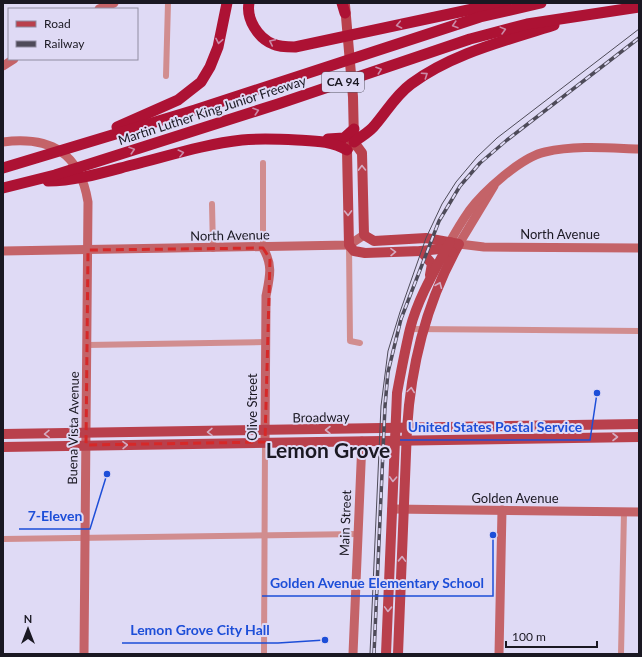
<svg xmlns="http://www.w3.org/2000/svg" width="642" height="657" viewBox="0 0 642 657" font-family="Lato,sans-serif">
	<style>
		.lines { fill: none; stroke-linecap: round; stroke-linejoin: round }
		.street { stroke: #d18d8f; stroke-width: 6 }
		.secondary { stroke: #c46368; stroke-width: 9 }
		.primary { stroke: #b9404c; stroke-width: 10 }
		.highway { stroke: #ad1234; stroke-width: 11 }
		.tram { stroke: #4e4b59; stroke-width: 1 }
		.rail-casing { stroke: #4e4b59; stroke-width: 3.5 }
		.rail { stroke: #dfdaf5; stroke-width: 2; stroke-dasharray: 6; stroke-linecap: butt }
		.oneway { stroke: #cb8aa8 }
		.oneway2 { stroke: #d4acc2 }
		.marked { fill: none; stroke: #d62828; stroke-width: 3; stroke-dasharray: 8 5; stroke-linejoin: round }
		.labels { text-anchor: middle; stroke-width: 4; stroke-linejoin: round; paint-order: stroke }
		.shield { fill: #dfdaf5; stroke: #555261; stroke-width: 1 }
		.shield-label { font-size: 12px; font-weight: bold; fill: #1a1822 }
		.street-label { font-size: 13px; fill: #1a1822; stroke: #dfdaf5 }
		.town-label { font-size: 21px; font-weight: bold; fill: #1a1822; stroke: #dfdaf5 }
		.leader { fill: none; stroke: #1d4ed8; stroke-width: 1.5 }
		.callout-dot { fill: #1d4ed8; stroke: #dfdaf5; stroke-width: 1.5 }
		.callout-label { font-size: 14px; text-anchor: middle; font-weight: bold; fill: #1d4ed8; stroke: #dfdaf5; stroke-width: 4; stroke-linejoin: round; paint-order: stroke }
	</style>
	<rect width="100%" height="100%" fill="#dfdaf5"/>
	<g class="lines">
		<g class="street">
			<path d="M166,76L168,3"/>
			<path d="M212,204L213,249"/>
			<path d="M349,245L350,341L360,343"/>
			<path d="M263,248V163"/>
			<path d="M410,329L639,331"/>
			<path d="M87,345L266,342"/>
			<path d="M3,539L358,534"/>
			<path d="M264,654L265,442"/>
			<path d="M621,654L624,512"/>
		</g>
		<g class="secondary">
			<path d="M99,9L114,3"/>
			<path d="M3,66L14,59"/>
			<path d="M3,142C51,136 80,153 88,202L84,654"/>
			<path d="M494,186L459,244L484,247L639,248"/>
			<path d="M450,242C456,231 462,221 469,211C483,192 521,157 545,152C576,145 608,148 639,149"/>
			<path d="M263,248C273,265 270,276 266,296L265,442"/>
			<path d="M3,251L349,245L364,235"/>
			<path d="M392,509L639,512"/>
			<path d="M353,654L362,441"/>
			<path d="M499,654L502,510"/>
		</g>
		<g class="primary">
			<path d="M345,5L353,97L354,142L362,153L364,235L374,241L426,238L459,244C427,301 411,364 407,429L398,654"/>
			<path d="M352,144L347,150L349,245L354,251L365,253L421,251L439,249L452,252"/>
			<path d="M421,251L432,264L430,275"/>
			<path d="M3,434L639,424"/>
			<path d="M3,447L639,437"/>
			<path d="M386,654L397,393C401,372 405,350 410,329C418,298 435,270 450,242"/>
		</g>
		<g class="highway">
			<path d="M249,3C246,19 258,38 273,44C279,47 288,47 295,47L487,6L507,7"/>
			<path d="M342,3L345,13"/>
			<path d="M117,127L178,100L201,82L210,67L218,47L227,3"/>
			<path d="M328,139L344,138L354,129"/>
			<path d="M354,142C360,137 370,132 375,125C387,111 396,95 411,84C453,53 505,41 554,25"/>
			<path d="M3,168L195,110L480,17L541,3"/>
			<path d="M48,181C76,181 105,172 132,165C168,156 205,144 242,140C261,138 279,139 297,140C315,141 332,141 347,150"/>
			<path d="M3,188L55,175L278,104L470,39L527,24L639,7"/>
		</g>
		<path class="tram" d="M370,654L381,406L388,351L400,312L426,238L442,204L456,182L477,157L497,138L639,29"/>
		<g class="rail-casing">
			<path id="rail" d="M374,654L385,406L388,372L401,319L439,221L460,186L480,163L507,140L639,38"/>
		</g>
		<use href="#rail" class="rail"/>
	</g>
	<defs><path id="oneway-chevron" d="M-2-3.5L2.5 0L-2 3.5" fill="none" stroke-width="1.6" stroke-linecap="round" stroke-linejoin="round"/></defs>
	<g class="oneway">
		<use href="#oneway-chevron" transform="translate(399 25) rotate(168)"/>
		<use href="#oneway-chevron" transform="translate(455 25) rotate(163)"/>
		<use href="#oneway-chevron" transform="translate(503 30) rotate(-15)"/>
		<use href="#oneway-chevron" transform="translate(219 41) rotate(101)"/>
		<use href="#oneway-chevron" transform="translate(272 42) rotate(-155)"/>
		<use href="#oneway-chevron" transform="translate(379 70) rotate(-19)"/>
		<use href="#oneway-chevron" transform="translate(425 75) rotate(-34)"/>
		<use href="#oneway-chevron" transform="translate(256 111) rotate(-18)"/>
		<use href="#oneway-chevron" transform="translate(132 150) rotate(-18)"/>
		<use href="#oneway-chevron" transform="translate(181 153) rotate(-14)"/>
	</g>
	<g class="oneway2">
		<use href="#oneway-chevron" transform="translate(362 168) rotate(-91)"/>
		<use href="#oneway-chevron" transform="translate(348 213) rotate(89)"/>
		<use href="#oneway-chevron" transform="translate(393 252) rotate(-1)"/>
		<use href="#oneway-chevron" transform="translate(439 285) rotate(-67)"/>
		<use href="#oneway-chevron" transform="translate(411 390) rotate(-82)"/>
		<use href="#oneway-chevron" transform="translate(328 430) rotate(180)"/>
		<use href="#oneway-chevron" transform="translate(210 432) rotate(179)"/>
		<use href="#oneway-chevron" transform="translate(47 434) rotate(179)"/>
		<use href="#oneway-chevron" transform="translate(615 437)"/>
		<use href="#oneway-chevron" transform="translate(125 445) rotate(-1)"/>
		<use href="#oneway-chevron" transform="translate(393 479) rotate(93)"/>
		<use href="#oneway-chevron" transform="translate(402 559) rotate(-88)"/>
		<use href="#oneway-chevron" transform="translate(388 609) rotate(92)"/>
	</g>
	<path class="marked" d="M263,248L270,259L265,442L86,445L88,250Z"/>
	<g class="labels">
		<rect class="shield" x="322" y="72" width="42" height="20" rx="3"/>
		<g class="shield-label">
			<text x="343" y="86">CA 94</text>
		</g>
		<g class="street-label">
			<text transform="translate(212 110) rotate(-18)" y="5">Martin Luther King Junior Freeway</text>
			<text x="560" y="239">North Avenue</text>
			<text transform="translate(230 235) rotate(-1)" y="5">North Avenue</text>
			<text transform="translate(252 407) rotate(-90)" y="5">Olive Street</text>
			<text transform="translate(321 417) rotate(-1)" y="5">Broadway</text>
			<text transform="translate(73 428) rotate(-89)" y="5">Buena Vista Avenue</text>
			<text x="515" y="503">Golden Avenue</text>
			<text transform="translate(345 523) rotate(-88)" y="5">Main Street</text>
		</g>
		<g class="town-label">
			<text x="328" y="458">Lemon Grove</text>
		</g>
	</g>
	<path class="leader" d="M597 393L590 440H400M107 474L90 529H19M493 535L493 596H262M325 640L278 643H122"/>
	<g class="callout-dot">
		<circle cx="597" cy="393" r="4"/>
		<circle cx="107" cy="474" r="4"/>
		<circle cx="493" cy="535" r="4"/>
		<circle cx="325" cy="640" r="4"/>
	</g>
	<g class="callout-label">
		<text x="495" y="432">United States Postal Service</text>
		<text x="55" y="521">7-Eleven</text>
		<text x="377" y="588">Golden Avenue Elementary School</text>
		<text x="200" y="635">Lemon Grove City Hall</text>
	</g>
	<rect width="642" height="657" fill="none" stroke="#1a1822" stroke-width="8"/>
	<rect x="8" y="8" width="130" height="52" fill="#dfdaf5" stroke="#908ca1"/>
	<rect x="16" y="21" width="20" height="6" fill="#b9404c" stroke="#908ca1"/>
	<text x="44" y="28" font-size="12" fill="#1a1822">Road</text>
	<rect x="16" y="41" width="20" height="6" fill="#4e4b59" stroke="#908ca1"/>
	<text x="44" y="48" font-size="12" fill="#1a1822">Railway</text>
	<g transform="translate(28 629)" stroke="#dfdaf5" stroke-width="3" paint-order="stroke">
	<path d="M0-3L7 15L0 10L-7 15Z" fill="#1a1822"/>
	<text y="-6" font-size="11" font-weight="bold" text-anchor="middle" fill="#1a1822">N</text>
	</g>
	<path d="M506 641v6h91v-6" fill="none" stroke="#1a1822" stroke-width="2"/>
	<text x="512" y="641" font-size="12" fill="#1a1822" stroke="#dfdaf5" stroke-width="3" paint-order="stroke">100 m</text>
</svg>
